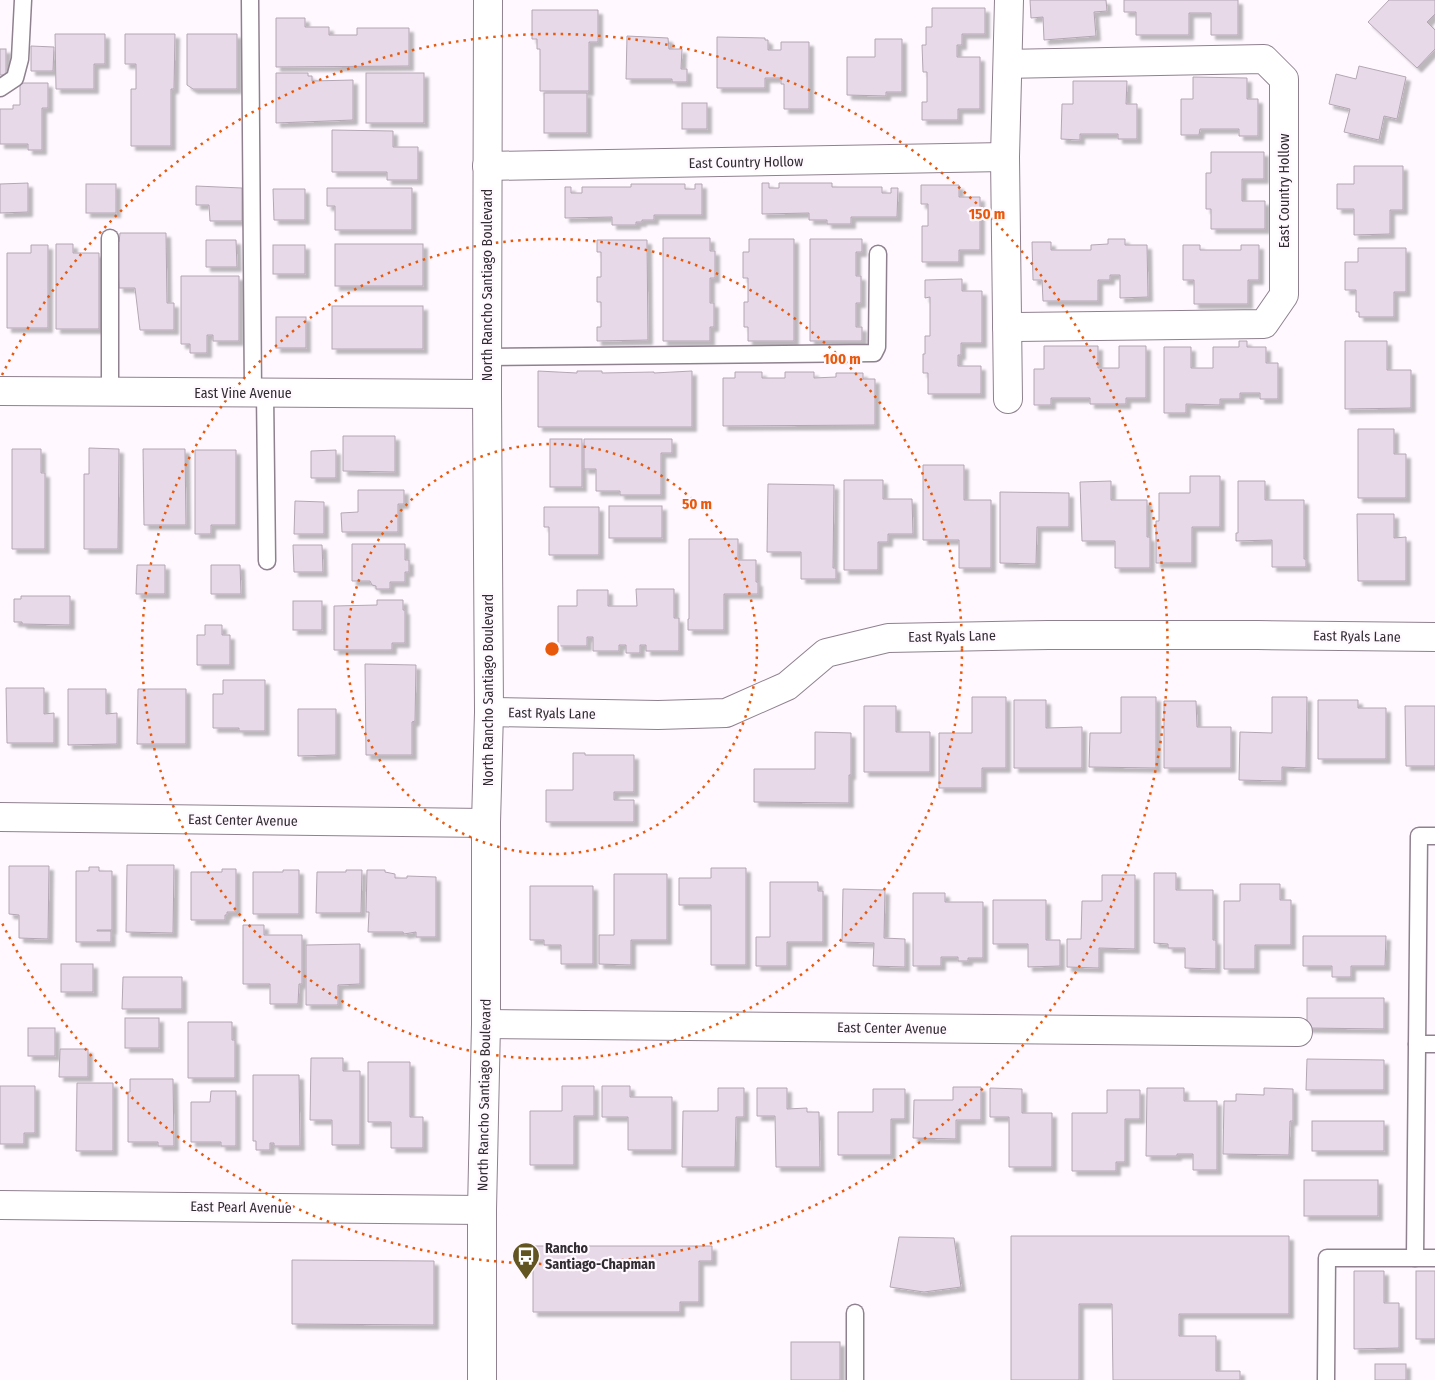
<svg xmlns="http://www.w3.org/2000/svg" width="1435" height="1380" viewBox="0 0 1435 1380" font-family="'Fira Sans Condensed',sans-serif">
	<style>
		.building { fill: #e8d9e8; stroke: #b4a6b4; filter: url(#shadow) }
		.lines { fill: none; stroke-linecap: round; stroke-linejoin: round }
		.service-casing { stroke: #8f818f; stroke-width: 19 }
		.minor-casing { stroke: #8f818f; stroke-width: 30 }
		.tertiary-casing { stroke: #8f818f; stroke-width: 30 }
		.service { stroke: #fff; stroke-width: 16 }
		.minor { stroke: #fff; stroke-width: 28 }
		.tertiary { stroke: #fff; stroke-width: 28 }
		.ring { fill: none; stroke: #e8590c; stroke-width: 2.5; stroke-dasharray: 2.5 5 }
		.labels { text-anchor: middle; stroke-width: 4.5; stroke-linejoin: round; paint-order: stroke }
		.street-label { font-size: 14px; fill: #312c31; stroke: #fff9ff }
		.poi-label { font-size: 14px; font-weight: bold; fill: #312c31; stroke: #fff9ff; text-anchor: start }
		.centre { fill: #e8590c; stroke: #fff9ff; stroke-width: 2.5 }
		.ring-label { font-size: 15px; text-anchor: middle; font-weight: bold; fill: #e8590c; stroke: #fff9ff; stroke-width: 4.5; stroke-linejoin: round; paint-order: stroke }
	</style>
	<defs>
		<filter id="shadow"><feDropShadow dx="4.5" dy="4.5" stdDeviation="1" flood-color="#0004"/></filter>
	</defs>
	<rect width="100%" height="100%" fill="#fff9ff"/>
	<g class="building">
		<path d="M1030,0H1106L1107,11L1094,12L1096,36L1044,40L1043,17L1031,18Z"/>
		<path d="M1124,0H1238V35H1211V13H1189V35H1136V12H1124Z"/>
		<path d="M1389,0H1435V14L1427,22L1435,30V49L1417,68L1368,22Z"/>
		<path d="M932,8H985V34H962V45H957V57H980V109H958V120H922V102H927V72H923L922,45H926V27H932Z"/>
		<path d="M532,10H598V42H589V91H540V49H537V39H532Z"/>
		<path d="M276,18H305V27H329V35H357V28H409V66L276,67Z"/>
		<path d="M55,34H105V64H94V89H56Z"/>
		<path d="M125,34H175L174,89H171V146H131V89H136V64H125Z"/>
		<path d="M187,34H237V89H193L187,85Z"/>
		<path d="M627,36L668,38L669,49H682L681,69H687V82H672V79H626Z"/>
		<path d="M717,37L765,38V40H768V50H781V42H809V109H784V84H781V78H765V88H717Z"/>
		<path d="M875,39H902V92H886V96L847,95V57H875Z"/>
		<path d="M31,46L54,47L53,71H31Z"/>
		<rect x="0" y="49" width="6" height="26"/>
		<path d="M1359,66L1406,77L1397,119L1384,116L1379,140L1344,132L1350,109L1329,104L1336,74L1356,79Z"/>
		<path d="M276,73H308V76H312V81L353,80V120L276,123Z"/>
		<rect x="366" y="73" width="58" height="50"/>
		<path d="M1193,77L1247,78V99H1258V136H1239V129H1200L1199,135H1181V99H1193Z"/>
		<path d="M1073,81H1127L1126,104H1137V139H1118V134H1080V140L1061,139L1062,104H1073Z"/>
		<path d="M20,83H48V108H42V150H28V144H0V109H13V105H20Z"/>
		<rect x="544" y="93" width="43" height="40"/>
		<rect x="682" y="103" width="25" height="26"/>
		<path d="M332,130L393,131V147H418V180H387V172H332Z"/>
		<path d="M1211,152H1264V179H1242V201H1265V229H1211V209H1206V173H1211Z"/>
		<path d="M1354,166H1403V210H1390V234L1354,235V209H1337V184H1354Z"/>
		<path d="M28,183V212L0,213V184Z"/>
		<path d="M762,183H769V188H779V183H832V187H882V193H891V188H898L897,217H851V224H827V220H809V213L762,214Z"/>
		<rect x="86" y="184" width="30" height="29"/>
		<path d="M631,184H685V189H695V184H702V215H654V220H642V222H636V225H612V217L565,218V187H571V193H582V187H631Z"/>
		<path d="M921,185H959V197H980V250H959V262H922V226H928V204H921Z"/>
		<path d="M196,186L242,188V221H210L209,205H196Z"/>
		<path d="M327,188H412V230H335V206H327Z"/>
		<path d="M273,189H305V220H274Z"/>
		<path d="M120,233H166L167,303H174V330H140L135,288H119L117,242H119Z"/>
		<path d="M663,238H710V251H715V278H710V303H714V327H710V341H663Z"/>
		<path d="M749,239H794V341H748V327H744V302H748V278H743V252H749Z"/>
		<path d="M810,239H862V252H856V276H861V303H856V327H862V341H810Z"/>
		<path d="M1108,239H1125V245H1147L1148,297L1120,298V275H1110V280H1098V301H1043L1042,280H1033L1032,242H1051V250H1091V245L1108,244Z"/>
		<path d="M206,240H236L237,267H206Z"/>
		<path d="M597,240H647L648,340L597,341V327H601V302H597V277H601V252H597Z"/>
		<path d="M56,244H73V253H99V329H56Z"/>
		<rect x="335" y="244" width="88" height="42"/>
		<path d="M31,245H48V328H7V253H31Z"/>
		<rect x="273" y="245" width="32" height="29"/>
		<path d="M1183,245H1200V250H1241V245H1259V280H1248V304H1194V280H1183Z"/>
		<path d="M1358,248H1406V292H1394V317H1359V312H1356V290H1345V262H1358Z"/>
		<path d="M181,276H239V341H213V335H207V353H190V344H181Z"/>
		<path d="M962,279V291H982V343H961V355H958V366H981V394H928V373H923V354H925V336H930V297L925,298V280Z"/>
		<rect x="332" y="306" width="91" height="43"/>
		<rect x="276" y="317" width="30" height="31"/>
		<path d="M1239,341H1247V347H1266V363H1278V399H1260V393H1240V399H1220V405L1186,404V413H1164V347H1191V368H1213V347H1239Z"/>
		<path d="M1345,341H1387V370H1411V408L1345,409Z"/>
		<path d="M1044,346H1098V368H1119V346H1146V398H1126V404H1090V398H1051V405H1034V369H1044Z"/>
		<path d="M538,371L577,373V371H602V373L654,372V373L692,371V427H538Z"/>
		<path d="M735,372H762V378H785V372H814V378L836,377V373H863V379H875V425L723,426V378H735Z"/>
		<path d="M1358,429H1394V454H1406V498H1358Z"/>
		<path d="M343,436H395V472L343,471Z"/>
		<rect x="550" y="439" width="32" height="48"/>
		<path d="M584,439H672V453H661V495H620V491H596V469H584Z"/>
		<path d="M89,448L119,449L118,549H84V474H89Z"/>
		<path d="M12,449H41V473H45V549H12Z"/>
		<path d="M143,449H185L186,525H144Z"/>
		<path d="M195,450H236V525H211V534H195Z"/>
		<path d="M336,450V478H311V451Z"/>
		<path d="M923,465H964V500H991V568H959V540H923Z"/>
		<path d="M1190,476H1220V527H1192V563H1156V521H1159V493H1190Z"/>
		<path d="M844,480H883V499H912L913,534H888V542H878V570H844Z"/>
		<path d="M1111,481V500H1147V537H1150V568H1115V541H1082L1080,482Z"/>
		<path d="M1238,481H1265V500H1304V559H1306V567H1272V540L1236,541V533H1238Z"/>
		<path d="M768,484L834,485L833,568H836V579H801V552H767Z"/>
		<path d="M358,490H404V504H398V532H342L341,513L358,512Z"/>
		<path d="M1000,492L1069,493V527H1037L1036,564L1000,563Z"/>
		<path d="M295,501L324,502V534H294Z"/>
		<rect x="609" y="506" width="53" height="32"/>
		<path d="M544,507H599V555H549V527H544Z"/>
		<path d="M1357,514H1394V538L1406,537V581H1358Z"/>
		<path d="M689,539H738V560H756V582H758V594H724V630H688V619H689Z"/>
		<path d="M352,544H405V560H409V572H405V582H390V589H376V586L372,585L370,581H352Z"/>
		<path d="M293,545H322L323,572H294Z"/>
		<path d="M137,565H165V594H136Z"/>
		<path d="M211,565H240L241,594H211Z"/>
		<path d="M636,589H674V618H679V651H646V645H640V653H626V645H619V651H593V637H587V646H558V606H577V590H608V606H637Z"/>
		<path d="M21,596H70V625L22,624V622H14V599H21Z"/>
		<path d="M377,600H403V610H405V643H392V650H334V606L377,605Z"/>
		<rect x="293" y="601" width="29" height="29"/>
		<path d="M205,625H222V635H230V665H197V635H205Z"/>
		<path d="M365,664L416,665L415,721L412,722V755H366Z"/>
		<path d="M223,680H265V731H239V728H213V694H223Z"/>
		<path d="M6,688H44V714L54,713V743H7Z"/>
		<path d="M68,689H106V714L117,713V744L68,745Z"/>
		<path d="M138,689H186V744H137Z"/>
		<path d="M972,697H1006V768H982V788H939V733H972Z"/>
		<path d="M1121,697H1156V768L1089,767L1090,733H1121Z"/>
		<path d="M1272,697H1307L1306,768L1282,767V781L1239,780L1240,732L1272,733Z"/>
		<path d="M1014,700H1046V728L1082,727V768H1014Z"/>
		<path d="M1318,700H1358V708H1386V759H1318Z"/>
		<path d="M1164,701H1196L1197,727H1231V768H1164Z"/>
		<path d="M864,706H896V732H930V772H864Z"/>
		<path d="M1405,706H1435V766H1406Z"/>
		<path d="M298,709H336V755L298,756Z"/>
		<path d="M815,732L851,733V775H849V803L754,802V769H815Z"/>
		<path d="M573,753H585V755H634V792H614V800H634V822H546V790H573Z"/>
		<path d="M127,865H174L173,933L126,932Z"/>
		<path d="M9,866H49L48,939L19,938V915L9,914Z"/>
		<path d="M89,867H99V871H112V930H97V931H111V942H76V871H89Z"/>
		<path d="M711,868H746V965H711V905H679V878H711Z"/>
		<path d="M222,869H236V912H227V915H225V920H191V872H222Z"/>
		<path d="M283,870H299V914H253V872H283Z"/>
		<path d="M346,870H362L361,913H316L317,872H346Z"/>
		<path d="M367,870H385V872L395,874V878H407V876L436,877V937H416V932L404,934L403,932H368L369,912H366Z"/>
		<path d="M1154,873H1176V890H1213V940H1216V969L1185,968V948H1168V944L1154,943Z"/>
		<path d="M614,874H667V940H631V965L599,964V935H614Z"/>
		<path d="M1102,875H1135V949L1099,948V968L1067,967V939H1081L1082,901H1102Z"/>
		<path d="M770,882H818V891H823V942H787V966H756V937H770Z"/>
		<path d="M1240,884H1280V900H1291V945H1255V969H1224V901H1240Z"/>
		<path d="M530,886H593V964H561V945H544V940H530Z"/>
		<path d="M843,889L885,890L884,938L905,939V967L873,966L874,943L842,942Z"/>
		<path d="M913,893H945V902H983V958H968V961H958V957H941V966H913Z"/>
		<path d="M993,900H1046V940H1060V966L1028,967V944H993Z"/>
		<path d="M243,925H264V935H302V984H299L298,1004H270V984H243Z"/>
		<path d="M1303,936H1386L1385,966H1351V977H1332V966H1303Z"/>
		<path d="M360,944V984L338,985V1005H306V945Z"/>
		<rect x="61" y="964" width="32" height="28"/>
		<path d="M123,977H182V1009H122Z"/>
		<path d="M1307,998H1384V1029L1307,1028Z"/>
		<rect x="125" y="1018" width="34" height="30"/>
		<path d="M188,1022H232V1040H235V1078H188Z"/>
		<rect x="28" y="1028" width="27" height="28"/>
		<path d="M60,1049H88V1077H59Z"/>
		<path d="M311,1058H343V1071H360V1145H332V1120H310Z"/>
		<path d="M1307,1059L1384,1060V1090H1306Z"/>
		<path d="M368,1062H410V1117H423V1148H391V1122H368Z"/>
		<path d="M253,1075H299L300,1146H274V1143H270V1150H256V1141H253Z"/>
		<path d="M130,1079H173L174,1146H158V1142H128V1092H130Z"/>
		<path d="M77,1083H113V1151H76Z"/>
		<path d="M0,1086H35V1133H24V1144H0Z"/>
		<path d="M562,1086H594V1116H574V1165H530V1111H562Z"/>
		<path d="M602,1086H630V1097H672V1150H628V1117H602Z"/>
		<path d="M953,1087H981V1120H956V1139L913,1138L914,1100H953Z"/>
		<path d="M718,1088H744V1117H736L735,1167H682L683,1111H718Z"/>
		<path d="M757,1088H787V1109L807,1108V1112H819L820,1167H776L775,1116H757Z"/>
		<path d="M990,1088L1022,1089V1113H1052V1167H1009V1117H990Z"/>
		<path d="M1147,1088H1184V1101H1217V1170H1193V1154H1177V1156H1146Z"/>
		<path d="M1264,1088L1293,1089V1121H1290L1289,1155L1223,1154L1224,1101H1236V1094L1264,1095Z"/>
		<path d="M873,1089H905V1119H891V1155H838V1112H873Z"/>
		<path d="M1107,1090H1140V1119H1125V1162H1116V1171H1072V1113H1107Z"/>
		<path d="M211,1091H236V1146H221V1142H191V1102H210Z"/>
		<rect x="1312" y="1121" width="72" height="30"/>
		<rect x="1304" y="1180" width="74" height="36"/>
		<path d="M1011,1236H1289V1314H1179V1336H1216V1371H1240V1380H1113L1112,1304H1079V1380H1011Z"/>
		<path d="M899,1237L954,1238L961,1287L924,1292L890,1287Z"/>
		<path d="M533,1246H712V1261H699V1302H680V1312H533Z"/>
		<path d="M292,1260L434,1261V1325L292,1324Z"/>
		<path d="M1354,1271H1384V1303H1399V1348L1354,1349Z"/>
		<rect x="1416" y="1271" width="19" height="68"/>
		<rect x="791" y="1342" width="49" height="38"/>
		<rect x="1375" y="1364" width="31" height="16"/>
	</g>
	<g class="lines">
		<g class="service-casing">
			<g id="service">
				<path d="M250,0L253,393"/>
				<path d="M0,88L15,78L20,59L23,0"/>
				<path d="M110,238V392"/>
				<path d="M487,357L874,353L877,347L878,254"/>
				<path d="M265,393L267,561"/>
				<path d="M1417,1044H1435"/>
				<path d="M1415,1258L1419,836H1435"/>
				<path d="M855,1313V1380"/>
				<path d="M1326,1380L1327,1258H1435"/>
			</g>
		</g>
		<g class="minor-casing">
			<g id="minor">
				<path d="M487,166L1005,157"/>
				<path d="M1007,327L1264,324L1284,295V79L1264,59L1008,64"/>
				<path d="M0,391L487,394"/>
				<path d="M1008,399L1005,157L1009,0"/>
				<path d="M489,712L658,715L726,713L787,686L826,653L888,638L1049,635H1257L1435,637"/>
				<path d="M0,817L486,823"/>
				<path d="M486,1024L1298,1032"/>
				<path d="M0,1205L482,1210"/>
			</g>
		</g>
		<g class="tertiary-casing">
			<path id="tertiary" d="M482,1380V1210L486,1024V823L489,712L487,394L488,0"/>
		</g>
		<use href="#service" class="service"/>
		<use href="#minor" class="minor"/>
		<use href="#tertiary" class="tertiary"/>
	</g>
	<g class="ring">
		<circle cx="552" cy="649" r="205"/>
		<circle cx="552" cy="649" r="410"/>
		<path d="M2 375A615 615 0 1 1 2 923"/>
	</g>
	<defs>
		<g id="bus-pin" transform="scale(1.4375)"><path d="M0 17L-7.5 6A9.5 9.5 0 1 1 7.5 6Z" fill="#635522" stroke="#fff9ff"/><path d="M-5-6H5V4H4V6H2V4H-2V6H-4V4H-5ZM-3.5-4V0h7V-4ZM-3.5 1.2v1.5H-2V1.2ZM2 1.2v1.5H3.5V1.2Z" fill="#fff"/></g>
	</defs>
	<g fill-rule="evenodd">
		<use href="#bus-pin" x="526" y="1256"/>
	</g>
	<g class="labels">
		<g class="street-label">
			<text transform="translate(746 162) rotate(-1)" y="5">East Country Hollow</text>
			<text transform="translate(1284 191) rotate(-90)" y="5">East Country Hollow</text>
			<text transform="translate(487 285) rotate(-90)" y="5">North Rancho Santiago Boulevard</text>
			<text x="243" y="398">East Vine Avenue</text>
			<text transform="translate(952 636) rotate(-1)" y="5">East Ryals Lane</text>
			<text transform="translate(1357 636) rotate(1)" y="5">East Ryals Lane</text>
			<text transform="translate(488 690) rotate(-90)" y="5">North Rancho Santiago Boulevard</text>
			<text transform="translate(552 713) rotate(1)" y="5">East Ryals Lane</text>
			<text transform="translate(243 820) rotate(1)" y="5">East Center Avenue</text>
			<text transform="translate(892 1028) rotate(1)" y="5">East Center Avenue</text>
			<text transform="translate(484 1095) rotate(-89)" y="5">North Rancho Santiago Boulevard</text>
			<text transform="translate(241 1207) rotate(1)" y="5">East Pearl Avenue</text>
		</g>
		<g class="poi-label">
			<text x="545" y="1253">Rancho<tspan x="545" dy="16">Santiago-Chapman</tspan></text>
		</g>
	</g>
	<circle cx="552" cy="649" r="8" class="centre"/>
	<g class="ring-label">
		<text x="987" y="219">150 m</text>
		<text x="842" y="364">100 m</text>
		<text x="697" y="509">50 m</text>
	</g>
</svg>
